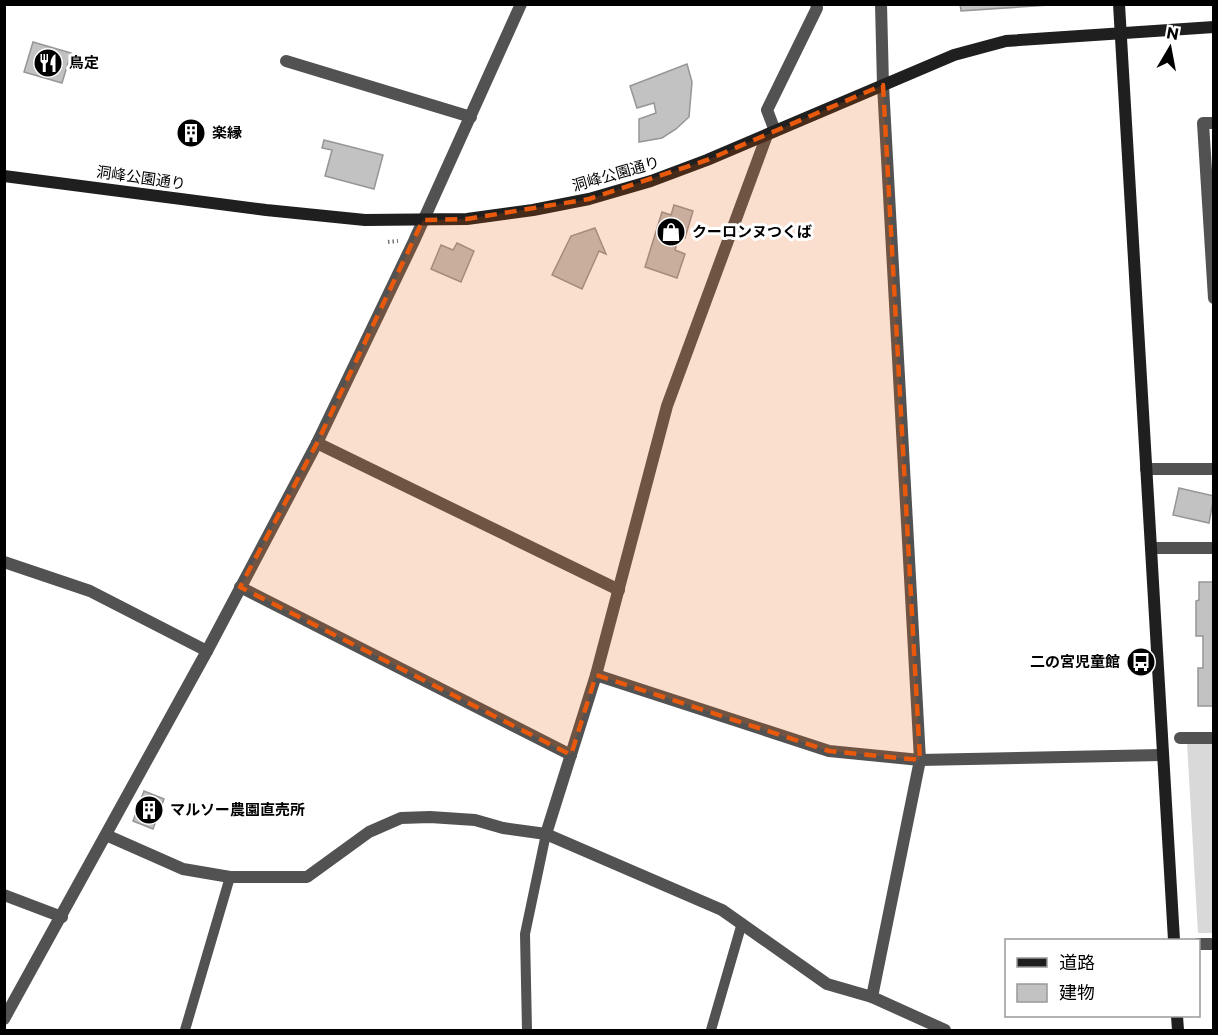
<svg xmlns="http://www.w3.org/2000/svg" width="1218" height="1035" viewBox="0 0 1218 1035" font-family="Commissioner,'Noto Sans JP',sans-serif">
	<style>
		.green { fill: #d9d9d9 }
		.building { fill: #c2c2c2; stroke: #969696; stroke-width: 1.5 }
		.lines { fill: none; stroke-linecap: round; stroke-linejoin: round }
		.path { stroke: #747474; stroke-width: 4; stroke-dasharray: 1.5 3; stroke-linecap: butt }
		.lane { stroke: #525252; stroke-width: 10 }
		.street { stroke: #525252; stroke-width: 12 }
		.secondary { stroke: #1f1f1f; stroke-width: 12 }
		.marked { fill: #e8590c; fill-opacity: 0.2; stroke: #e8590c; stroke-width: 4.5; stroke-dasharray: 12 8; stroke-linejoin: round }
		.labels { text-anchor: middle; stroke-width: 6; stroke-linejoin: round; paint-order: stroke }
		.poi-label { font-size: 15px; font-weight: bold; fill: #000; stroke: #fff; text-anchor: start }
		.street-label { font-size: 15px; fill: #000; stroke: #fff }
	</style>
	<rect width="100%" height="100%" fill="#fff"/>
	<path class="green" d="M1187,743H1213V933H1198Z"/>
	<g class="building">
		<path d="M960,4H1064L961,11Z"/>
		<path d="M33,42L71,53L62,83L24,72Z"/>
		<path d="M687,64L692,82L689,117L676,129L662,138L639,142V119L656,113L654,103L637,108L630,86Z"/>
		<path d="M183,123L203,128L199,144L179,139Z"/>
		<path d="M324,140L383,155L374,189L325,176L332,150L322,148Z"/>
		<path d="M674,205L693,211L685,238L679,236L675,250L685,254L677,278L645,267L662,212L671,215Z"/>
		<path d="M595,228L606,254L599,251L582,289L552,275L571,236Z"/>
		<path d="M457,243L474,251L461,282L431,269L441,245L453,250Z"/>
		<path d="M1179,488L1214,496L1209,523L1173,515Z"/>
		<path d="M1199,582H1214V706H1198V668H1203V636H1196V601L1199,600Z"/>
		<path d="M144,791L164,799L153,829L133,821Z"/>
	</g>
	<g class="lines">
		<path class="path" d="M388,242L398,241"/>
		<g class="lane">
			<path d="M185,1030L230,877"/>
			<path d="M527,1030L525,934L546,834"/>
			<path d="M711,1030L742,923"/>
		</g>
		<g class="street">
			<path d="M286,61L471,117"/>
			<path d="M1214,123H1203L1214,298"/>
			<path d="M775,131L767,110L817,8L816,4"/>
			<path d="M767,135L667,406L596,675L546,834L722,910L827,984L872,997L945,1030"/>
			<path d="M317,443L619,590"/>
			<path d="M1146,469H1214"/>
			<path d="M1151,548H1214"/>
			<path d="M4,562L90,591L207,651"/>
			<path d="M240,587L571,755"/>
			<path d="M596,675L829,751L920,760L1162,755"/>
			<path d="M1180,738H1214"/>
			<path d="M106,835L183,869L230,877H307L369,832L401,818L430,817L475,820L503,828L546,834"/>
			<path d="M4,895L62,917"/>
			<path d="M1198,944H1214"/>
			<path d="M872,997L920,760L883,85L881,4"/>
			<path d="M4,1019L207,651L317,443L414,241L521,4"/>
		</g>
		<g class="secondary">
			<path d="M1119,4L1174,940"/>
			<path d="M4,176L266,210L365,220L467,219L533,210L589,199L651,181L707,160L954,55L1006,41L1214,27"/>
			<path d="M1177,1016L1178,1030"/>
		</g>
	</g>
	<path class="marked" d="M883,85L920,760L829,751L596,675L571,755L240,587L317,443L423,220L467,219L589,199L707,160Z"/>
	<defs>
		<g id="restaurant-disc" transform="scale(1.5)"><circle r="9.5" fill="#000" stroke="#fff"/><path d="M-5-6h1v4h1v-4h1v4h1v-4h1v5L-1.5 .5V6h-2V.5L-5-1ZM5-6V6H3V1.5H1.5Q1.5-4 5-6Z" fill="#fff"/></g>
		<g id="building-disc" transform="scale(1.5)"><circle r="9.5" fill="#000" stroke="#fff"/><path d="M-4-6H4V6H1V3H-1V6H-4ZM-2.5-4.3h1.7v1.8h-1.7ZM.8-4.3h1.7v1.8H.8ZM-2.5-1h1.7V.8h-1.7ZM.8-1h1.7V.8H.8Z" fill="#fff"/></g>
		<g id="shop-disc" transform="scale(1.5)"><circle r="9.5" fill="#000" stroke="#fff"/><path d="M-5-2.5h2.3a2.7 3.5 0 0 1 5.4 0H5L5.5 6h-11ZM-1.5-2.5h3a1.5 2.3 0 0 0-3 0Z" fill="#fff"/></g>
		<g id="bus-disc" transform="scale(1.5)"><circle r="9.5" fill="#000" stroke="#fff"/><path d="M-5-6H5V4H4V6H2V4H-2V6H-4V4H-5ZM-3.5-4V0h7V-4ZM-3.5 1.2v1.5H-2V1.2ZM2 1.2v1.5H3.5V1.2Z" fill="#fff"/></g>
	</defs>
	<g fill-rule="evenodd">
		<use href="#restaurant-disc" x="48" y="63"/>
		<use href="#building-disc" x="191" y="133"/>
		<use href="#shop-disc" x="671" y="232"/>
		<use href="#bus-disc" x="1141" y="662"/>
		<use href="#building-disc" x="149" y="810"/>
	</g>
	<g class="labels">
		<g class="poi-label">
			<text x="69" y="68">鳥定</text>
			<text x="212" y="138">楽縁</text>
			<text x="692" y="237">クーロンヌつくば</text>
			<text x="1120" y="667" text-anchor="end">二の宮児童館</text>
			<text x="170" y="815">マルソー農園直売所</text>
		</g>
		<g class="street-label">
			<text transform="translate(616 174) rotate(-16)" y="5">洞峰公園通り</text>
			<text transform="translate(141 178) rotate(8)" y="5">洞峰公園通り</text>
		</g>
	</g>
	<rect width="1218" height="1035" fill="none" stroke="#000000" stroke-width="12"/>
	<rect x="1005" y="939" width="195" height="78" fill="#ffffff" stroke="#999999" stroke-width="1.5"/>
	<rect x="1017" y="958" width="30" height="9" fill="#1f1f1f" stroke="#999999" stroke-width="1.5"/>
	<text x="1059" y="969" font-size="18" fill="#000000">道路</text>
	<rect x="1017" y="984" width="30" height="18" fill="#c2c2c2" stroke="#999999" stroke-width="1.5"/>
	<text x="1059" y="999" font-size="18" fill="#000000">建物</text>
	<g transform="translate(1170 48) rotate(10)" stroke="#ffffff" stroke-width="4.5" paint-order="stroke">
	<path d="M0-4.5L10 22L0 15L-10 22Z" fill="#000000"/>
	<text y="-9" font-size="16" font-weight="bold" text-anchor="middle" fill="#000000">N</text>
	</g>
</svg>
